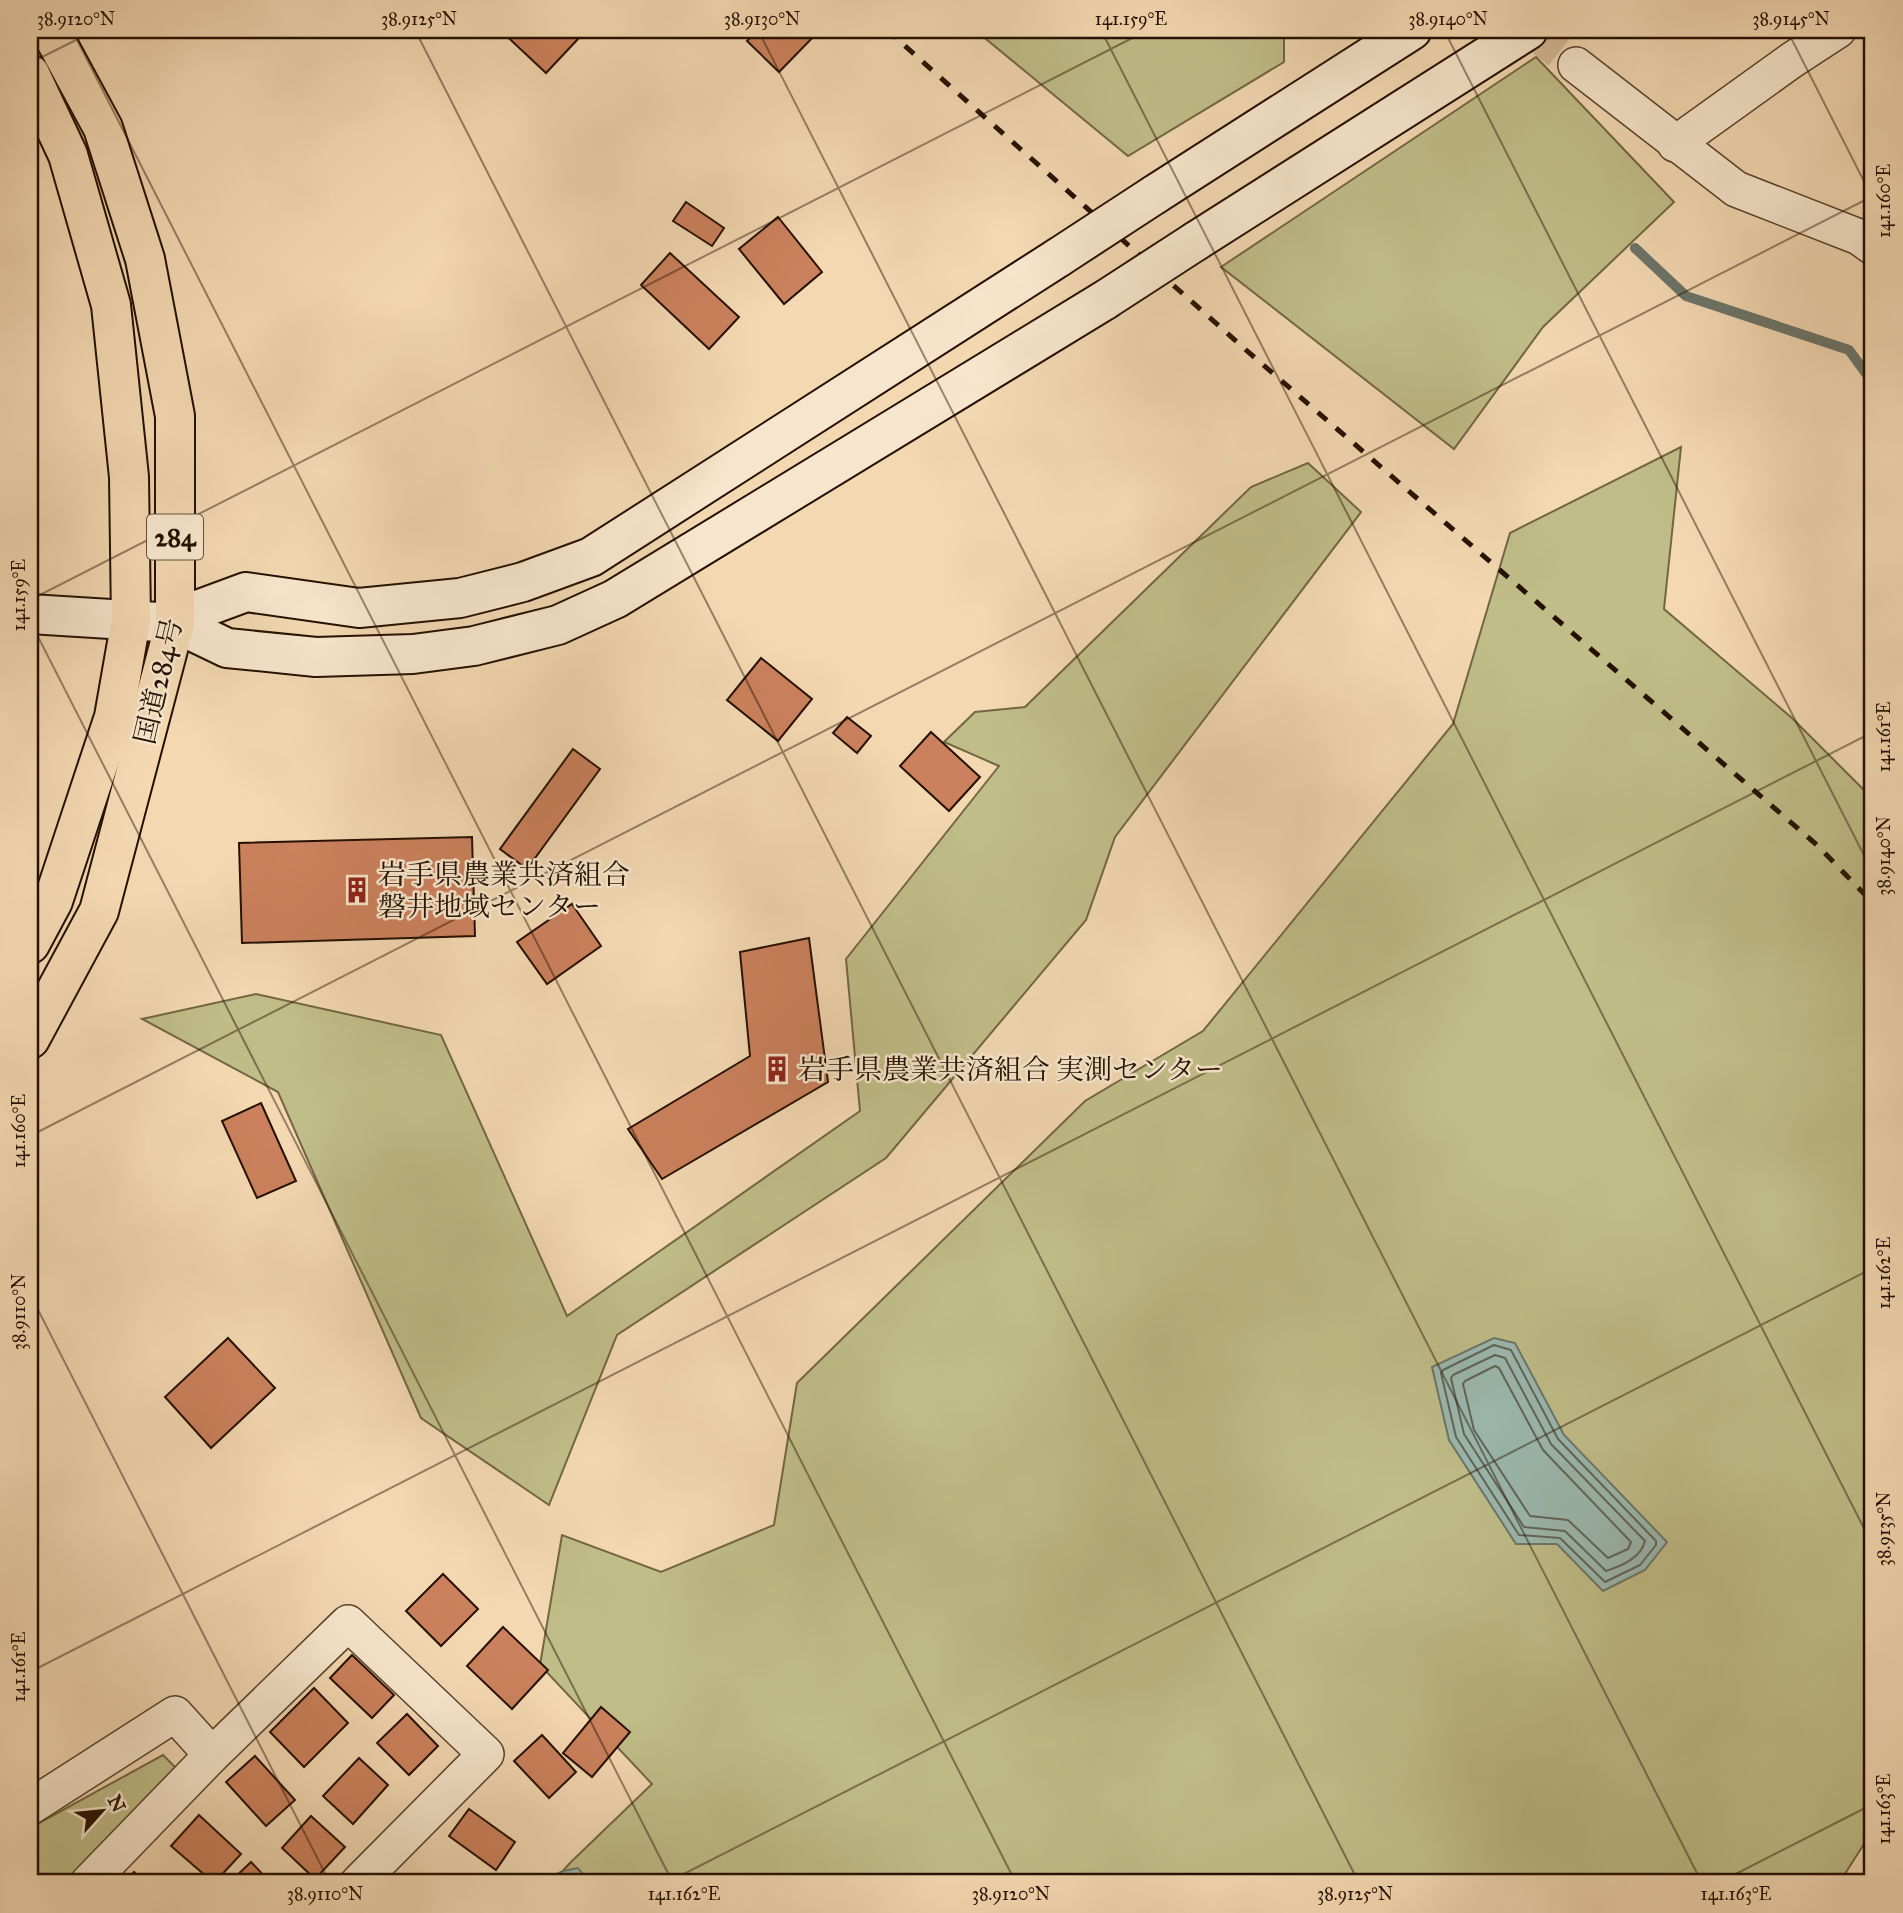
<svg xmlns="http://www.w3.org/2000/svg" width="1903" height="1913" viewBox="0 0 1903 1913" font-family="'IM FELL Great Primer','Noto Serif JP',serif">
	<style>
		.green { fill: #c0bd88; stroke: #726644; stroke-width: 2 }
		.water { fill: #9bb9b0; stroke: #6c756a; stroke-width: 2 }
		.lines { fill: none; stroke-linecap: round; stroke-linejoin: round }
		.shore { stroke: #606458; stroke-width: 2 }
		.stream { stroke: #6c756a; stroke-width: 10 }
		.building { fill: #cb815d; stroke: #251000; stroke-width: 2 }
		.street-tunnel { stroke: #d4ba97; stroke-width: 35; stroke-dasharray: 35 18; stroke-linecap: butt }
		.street-casing { stroke: #58422c; stroke-width: 38 }
		.secondary-casing { stroke: #251000; stroke-width: 42 }
		.highway-casing { stroke: #251000; stroke-width: 42 }
		.street { stroke: #f7e6cd; stroke-width: 35 }
		.secondary { stroke: #f7e6cd; stroke-width: 38 }
		.highway { stroke: #f3d8b2; stroke-width: 38 }
		.rail { stroke: #251000; stroke-width: 5; stroke-dasharray: 12 12; stroke-linecap: butt }
		.secondary-bridge-casing { stroke: #251000; stroke-width: 42; stroke-linecap: butt }
		.secondary-bridge { stroke: #f7e6cd; stroke-width: 38 }
		.ticks { fill: none; stroke: #251000; stroke-width: 2; stroke-opacity: 0.45 }
		.labels { text-anchor: middle; stroke-width: 5; stroke-linejoin: round; paint-order: stroke }
		.shield { fill: #f7e6cd; stroke: #64503e; stroke-width: 2 }
		.shield-label { font-size: 26px; font-weight: bold; fill: #251000 }
		.street-label { font-size: 28px; fill: #251000; stroke: #f7e6cd }
		.poi-label { font-size: 28px; fill: #251000; stroke: #f7e6cd; text-anchor: start }
		.neatline { fill: none; stroke: #251000; stroke-width: 2.5 }
		.ticks-label { font-size: 18px; text-anchor: middle; fill: #251000 }
	</style>
	<rect width="100%" height="100%" fill="#f3d8b2"/>
	<filter id="stains"><feTurbulence type="fractalNoise" baseFrequency=".00286" numOctaves="4"/><feColorMatrix values="0 0 0 0 .2 0 0 0 0 .09 0 0 0 0 .02 0 0 0 .5 -.17"/></filter>
	<radialGradient id="worn" r=".72"><stop offset=".6" stop-color="#630" stop-opacity="0"/><stop offset="1" stop-color="#630" stop-opacity=".3"/></radialGradient>
	<g class="green">
		<path d="M975,30H1284V62L1128,156Z"/>
		<path d="M1536,57L1674,202L1543,327L1454,449L1221,267Z"/>
		<path d="M1681,447L1664,609L1792,718L1873,799V1830L1839,1883H552L570,1863L652,1784L540,1665L562,1535L661,1572L774,1525L797,1383L1085,1101L1203,1031L1453,724L1510,533Z"/>
		<path d="M1308,463L1361,512L1115,837L1086,920L886,1158L617,1335L549,1505L421,1418L278,1092L142,1019L256,994L441,1035L567,1316L860,1111L846,959L999,766L944,742L975,712L1025,707L1251,487Z"/>
		<path d="M163,1755L180,1772L71,1883H30V1828Z"/>
	</g>
	<g class="water">
		<path d="M1494,1338L1515,1343L1564,1435L1667,1542L1645,1570L1603,1591L1557,1544H1516L1449,1440L1432,1367Z"/>
		<path d="M578,1868L590,1883H538L563,1871Z"/>
	</g>
	<g class="lines">
		<g class="shore">
			<path d="M1494,1345L1511,1350L1558,1439L1656,1541V1545L1640,1565L1605,1582L1560,1538L1519,1535L1456,1437L1441,1373L1443,1370Z"/>
			<path d="M1495,1355L1505,1358L1551,1444L1645,1541C1641,1558 1622,1566 1606,1571L1565,1531L1524,1527L1464,1434L1451,1378L1453,1375Z"/>
			<path d="M1495,1366L1499,1368L1543,1450L1631,1542L1628,1549L1608,1558L1568,1520L1530,1516L1474,1430L1463,1384L1465,1381Z"/>
		</g>
		<path class="stream" d="M1635,248L1686,296L1849,350L1873,383"/>
	</g>
	<g class="building">
		<path d="M500,30H568L578,39L546,73Z"/>
		<path d="M758,30H820L779,72L747,41Z"/>
		<path d="M686,202L724,228L712,246L673,221Z"/>
		<path d="M778,217L822,272L784,304L739,249Z"/>
		<path d="M670,253L739,317L709,349L641,285Z"/>
		<path d="M761,658L812,699L778,741L727,700Z"/>
		<path d="M847,717L871,736L857,753L833,733Z"/>
		<path d="M931,732L980,777L949,811L900,766Z"/>
		<path d="M573,749L600,769L527,869L500,849Z"/>
		<path d="M472,837L475,936L242,943L239,843Z"/>
		<path d="M572,904L601,946L547,984L517,942Z"/>
		<path d="M809,938L828,1082L662,1179L628,1129L750,1056L740,952Z"/>
		<path d="M261,1103L296,1181L257,1198L222,1121Z"/>
		<path d="M228,1338L275,1388L211,1448L165,1397Z"/>
		<path d="M443,1574L478,1609L441,1646L406,1611Z"/>
		<path d="M503,1627L548,1670L512,1709L467,1666Z"/>
		<path d="M352,1655L394,1695L372,1718L330,1678Z"/>
		<path d="M314,1688L348,1723L304,1767L270,1732Z"/>
		<path d="M601,1707L630,1732L592,1777L563,1753Z"/>
		<path d="M407,1714L438,1746L409,1775L377,1743Z"/>
		<path d="M542,1735L576,1772L549,1798L514,1761Z"/>
		<path d="M255,1756L295,1800L266,1826L226,1782Z"/>
		<path d="M359,1758L388,1785L353,1824L323,1796Z"/>
		<path d="M469,1809L515,1842L496,1870L449,1836Z"/>
		<path d="M199,1815L241,1854L214,1883L171,1846Z"/>
		<path d="M311,1816L345,1847L315,1879L282,1848Z"/>
		<path d="M251,1862L271,1883H229Z"/>
		<path d="M134,1872L143,1883H122Z"/>
		<path d="M413,1876L421,1883H407Z"/>
	</g>
	<g class="lines">
		<path class="street-tunnel" d="M1532,30L1576,65"/>
		<g class="street-casing">
			<g id="street">
				<path d="M1576,65L1736,189L1859,237L1873,247"/>
				<path d="M1675,144L1792,60L1838,30"/>
				<path d="M30,1807L175,1714L212,1755"/>
				<path d="M88,1883L212,1755L348,1623L486,1754L358,1883"/>
			</g>
		</g>
		<g class="secondary-casing">
			<g id="secondary">
				<path d="M1154,195L1412,30"/>
				<path d="M1196,241L1528,30"/>
				<path d="M30,614L175,623L227,648L316,657L413,654L474,646L558,625L615,599L1105,300"/>
				<path d="M175,623L200,609L246,592L359,608L460,598L523,582L591,557L1059,257"/>
			</g>
		</g>
		<g class="highway-casing">
			<g id="highway">
				<path d="M30,74L68,155L111,305L129,477L131,620L114,717L53,901L30,944"/>
				<path d="M30,1039L99,911L175,623V416L145,259L103,128L50,30"/>
			</g>
		</g>
		<use href="#street" class="street"/>
		<use href="#secondary" class="secondary"/>
		<use href="#highway" class="highway"/>
		<path class="rail" d="M887,30L1246,350L1817,845L1873,903"/>
		<g class="secondary-bridge-casing">
			<g id="secondary-bridge">
				<path d="M1059,257L1154,195"/>
				<path d="M1105,300L1196,241"/>
			</g>
		</g>
		<use href="#secondary-bridge" class="secondary-bridge"/>
	</g>
	<path class="ticks" d="M72,30L1016,1883M415,30L1359,1883M758,30L1702,1883M1101,30L1873,1546M1444,30L1873,873M1787,30L1873,199M30,63L96,30M30,600L1148,30M30,621L673,1883M30,1136L1873,196M30,1294L330,1883M30,1672L1873,732M666,1883L1873,1268M1718,1883L1873,1804"/>
	<defs>
		<g id="building-bare" transform="scale(2.1)"><path d="M-4-6H4V6H1V3H-1V6H-4ZM-2.5-4.3h1.7v1.8h-1.7ZM.8-4.3h1.7v1.8H.8ZM-2.5-1h1.7V.8h-1.7ZM.8-1h1.7V.8H.8Z" fill="#8f2418" stroke="#f7e6cd" stroke-width="2.5" paint-order="stroke"/></g>
	</defs>
	<g fill-rule="evenodd">
		<use href="#building-bare" x="357" y="890"/>
		<use href="#building-bare" x="777" y="1069"/>
	</g>
	<g class="labels">
		<rect class="shield" x="147" y="514.5" width="56" height="45" rx="5"/>
		<g class="shield-label">
			<text x="175" y="546">284</text>
		</g>
		<g class="street-label">
			<text transform="translate(158 681) rotate(-77)" y="10">国道284号</text>
		</g>
		<g class="poi-label">
			<text x="378" y="884">岩手県農業共済組合<tspan x="378" dy="32">磐井地域センター</tspan></text>
			<text x="798" y="1079">岩手県農業共済組合 実測センター</text>
		</g>
	</g>
	<rect width="1903" height="1913" fill="none" stroke="#f3d8b2" stroke-width="77"/>
	<g transform="translate(102 1811) rotate(63)" stroke="#f7e6cd" stroke-width="5" paint-order="stroke">
	<path d="M0-5L12 26L0 18L-12 26Z" fill="#251000"/>
	<text y="-10" font-size="19" font-weight="bold" text-anchor="middle" fill="#251000">N</text>
	</g>
	<rect x="38" y="38" width="1826" height="1836" class="neatline"/>
	<g class="ticks-label">
		<text x="76" y="25">38.9120°N</text>
		<text x="419" y="25">38.9125°N</text>
		<text x="762" y="25">38.9130°N</text>
		<text x="1131" y="25">141.159°E</text>
		<text x="1448" y="25">38.9140°N</text>
		<text x="1791" y="25">38.9145°N</text>
		<text transform="translate(1884 201) rotate(-90)" y="6">141.160°E</text>
		<text transform="translate(19 595) rotate(-90)" y="6">141.159°E</text>
		<text transform="translate(1884 737) rotate(-90)" y="6">141.161°E</text>
		<text transform="translate(1884 856) rotate(-90)" y="6">38.9140°N</text>
		<text transform="translate(19 1131) rotate(-90)" y="6">141.160°E</text>
		<text transform="translate(1884 1273) rotate(-90)" y="6">141.162°E</text>
		<text transform="translate(19 1312) rotate(-90)" y="6">38.9110°N</text>
		<text transform="translate(1884 1529) rotate(-90)" y="6">38.9135°N</text>
		<text transform="translate(19 1667) rotate(-90)" y="6">141.161°E</text>
		<text transform="translate(1884 1809) rotate(-90)" y="6">141.163°E</text>
		<text x="325" y="1900">38.9110°N</text>
		<text x="684" y="1900">141.162°E</text>
		<text x="1011" y="1900">38.9120°N</text>
		<text x="1355" y="1900">38.9125°N</text>
		<text x="1736" y="1900">141.163°E</text>
	</g>
	<rect width="100%" height="100%" filter="url(#stains)"/>
	<rect width="100%" height="100%" fill="url(#worn)"/>
</svg>
